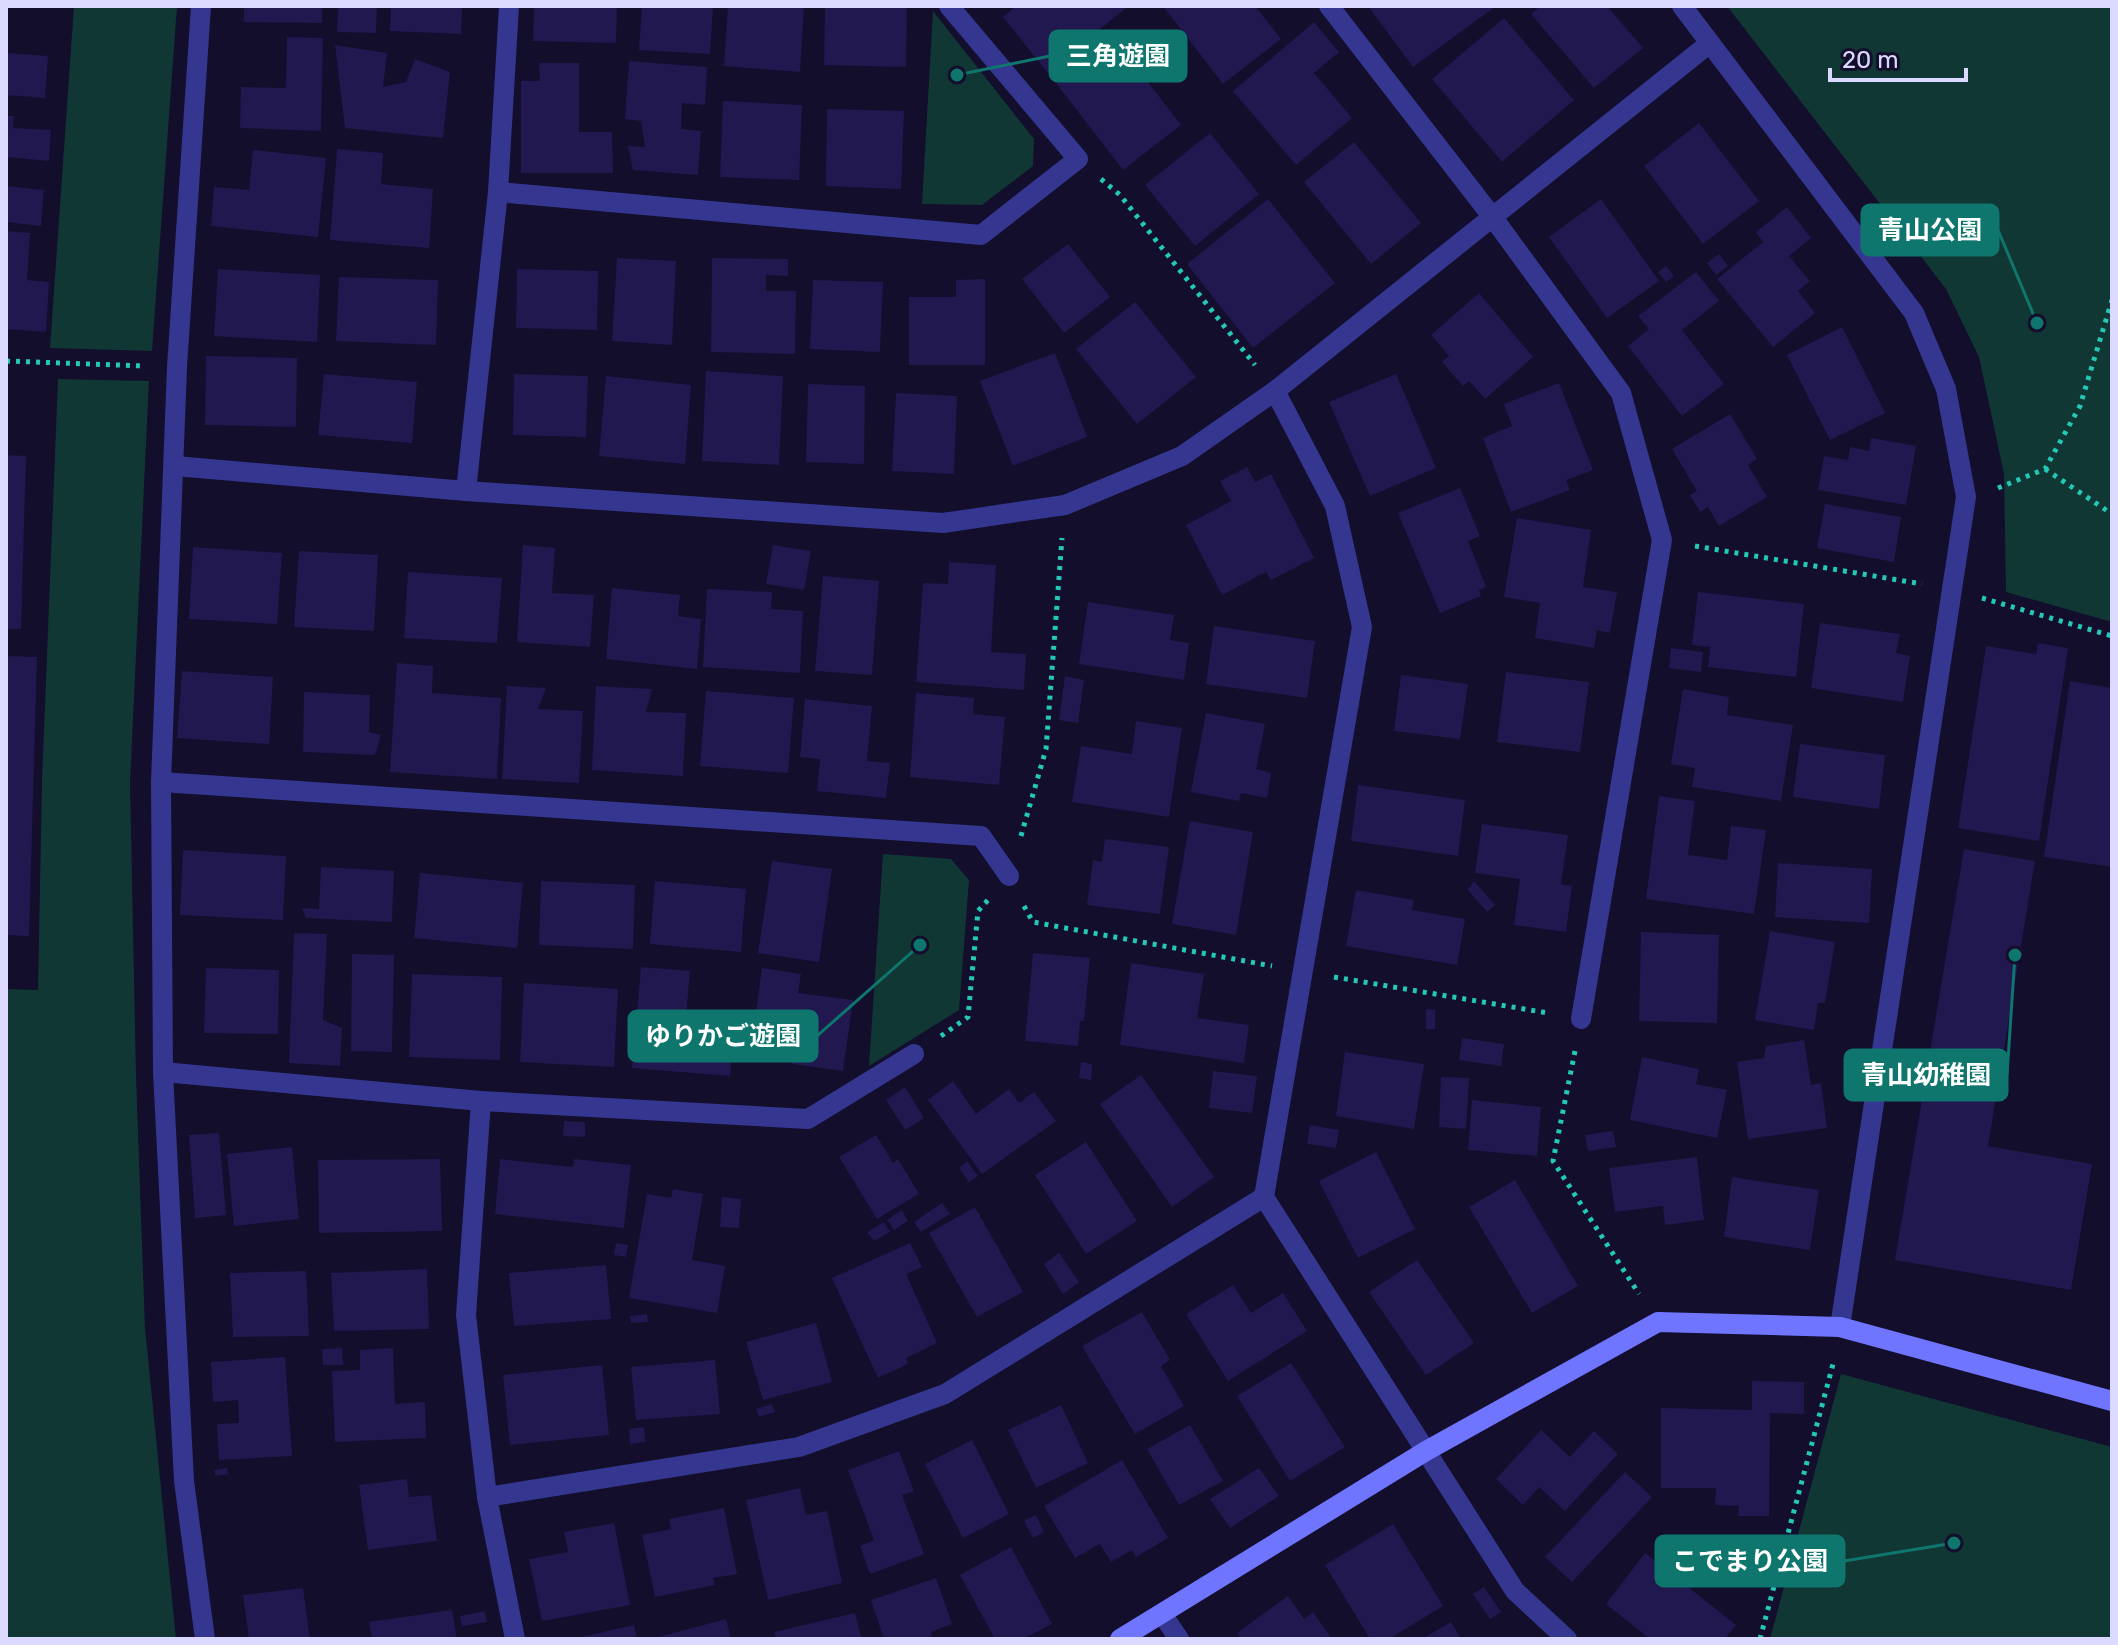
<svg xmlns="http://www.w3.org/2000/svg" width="2118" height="1645" viewBox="0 0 2118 1645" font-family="Rubik,'Noto Sans JP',sans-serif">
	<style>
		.green { fill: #103733 }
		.building { fill: #20184f }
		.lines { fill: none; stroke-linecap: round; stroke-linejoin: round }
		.path { stroke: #23c9b6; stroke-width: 5; stroke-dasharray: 4 6; stroke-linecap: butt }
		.street { stroke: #343690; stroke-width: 20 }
		.secondary { stroke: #7075ff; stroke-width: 20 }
		.leader { fill: none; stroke: #0f766e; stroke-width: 3 }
		.callout-dot { fill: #0f766e; stroke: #120e2c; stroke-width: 3 }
		.callout { fill: #0f766e; stroke: #0f766e; stroke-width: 3 }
		.callout-label { font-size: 26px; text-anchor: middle; font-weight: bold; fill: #fff }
	</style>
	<rect width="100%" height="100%" fill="#120e2c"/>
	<g class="green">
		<path d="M74,6H177L152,351L50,348Z"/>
		<path d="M1727,6H2112V622L2006,592L2004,474L1979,357L1946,289Z"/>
		<path d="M933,11L1034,139L1033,166L982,205L922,204Z"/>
		<path d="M58,379L149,381L130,782L136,1076L145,1328L176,1639H6V989L38,990L42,781Z"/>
		<path d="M883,854L951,859L969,880L959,1010L869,1066Z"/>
		<path d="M1841,1374L2112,1447V1639H1770Z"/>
	</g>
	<g class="building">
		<path d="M244,6H322V23L244,22Z"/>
		<path d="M338,6H377L376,33L337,32Z"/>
		<path d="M391,6H462L461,34L390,31Z"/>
		<path d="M534,6H617L616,43L533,41Z"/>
		<path d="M642,6H713L710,54L639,50Z"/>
		<path d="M728,6H804L800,72L724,66Z"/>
		<path d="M825,6H907L906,67L824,65Z"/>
		<path d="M1016,6H1124L1126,8L1047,72L1003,17Z"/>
		<path d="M1163,6H1255L1281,39L1223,84Z"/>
		<path d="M1368,6H1496L1413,67Z"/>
		<path d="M1540,6H1607L1643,48L1594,88L1531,14Z"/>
		<path d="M1504,18L1574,100L1502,162L1432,79Z"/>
		<path d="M1314,22L1339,52L1314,73L1352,118L1296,165L1233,91Z"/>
		<path d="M287,37L323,38L321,131L240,128L241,87L286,88Z"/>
		<path d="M1114,38L1181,125L1123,170L1056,83Z"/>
		<path d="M335,45L387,53L383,87L406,82L415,59L450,72L443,138L345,128Z"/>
		<path d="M6,53L48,56L45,98L6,95Z"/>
		<path d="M629,61L707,67L705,105L682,103L681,129L701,131L698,175L633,170L628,146L645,147L641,121L625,119Z"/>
		<path d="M539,63H579V132H612L613,173H521V81H540Z"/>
		<path d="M723,101L802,105L799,180L720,177Z"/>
		<path d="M827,109L904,111L901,189L826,186Z"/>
		<path d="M6,116H14L13,128L51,130L49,161L6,157Z"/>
		<path d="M1699,123L1759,201L1703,244L1644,166Z"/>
		<path d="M1210,133L1259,194L1195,246L1145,185Z"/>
		<path d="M1354,142L1421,223L1371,264L1304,182Z"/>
		<path d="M337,149L383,153L381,184L433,189L429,248L330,240Z"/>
		<path d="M253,150L326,158L318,237L211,226L214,187L249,190Z"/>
		<path d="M6,186L44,190L41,226L6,222Z"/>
		<path d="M1268,199L1335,283L1253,348L1187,264Z"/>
		<path d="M1601,199L1659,281L1607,318L1549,237Z"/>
		<path d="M1787,207L1811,238L1789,256L1810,281L1798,291L1815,313L1773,347L1717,279L1763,242L1756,232Z"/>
		<path d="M6,231L30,233L27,280L49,282L46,332L6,329Z"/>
		<path d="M1068,244L1110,297L1064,333L1022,279Z"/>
		<path d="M1719,254L1728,266L1716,275L1707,263Z"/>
		<path d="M617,258L676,261L672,345L612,341Z"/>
		<path d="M712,258L788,259V276L766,275V291H796L795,354L711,352Z"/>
		<path d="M1666,266L1674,276L1666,282L1658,272Z"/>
		<path d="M218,269L320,275L317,342L214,336Z"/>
		<path d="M517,269L598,271L597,330L516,328Z"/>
		<path d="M1696,272L1719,301L1682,330L1724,384L1682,416L1628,346L1649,329L1638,316Z"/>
		<path d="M339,277L438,280L436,345L336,341Z"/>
		<path d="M985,279V365H909V297H956V280Z"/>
		<path d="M813,280L883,282L880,352L810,349Z"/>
		<path d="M1479,293L1533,357L1485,399L1469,381L1463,386L1442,362L1449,356L1431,335Z"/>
		<path d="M1135,302L1196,377L1137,424L1076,349Z"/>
		<path d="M1842,327L1885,413L1830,440L1787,355Z"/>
		<path d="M1055,353L1087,437L1013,466L980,381Z"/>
		<path d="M206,356L297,358L296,427L205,425Z"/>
		<path d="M706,371L783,376L779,465L702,461Z"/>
		<path d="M324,374L417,382L412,443L318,435Z"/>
		<path d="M514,374L588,376L586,437L513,435Z"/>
		<path d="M1396,374L1436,468L1370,496L1329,402Z"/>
		<path d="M606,376L691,385L685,464L599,456Z"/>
		<path d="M1559,383L1593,470L1566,480L1570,490L1511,512L1483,438L1512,426L1504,404Z"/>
		<path d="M808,384L865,386L864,464L806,462Z"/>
		<path d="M896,393L957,396L954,474L892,471Z"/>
		<path d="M1730,414L1757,459L1748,465L1767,497L1719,526L1708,507L1700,512L1690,495L1697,491L1672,449Z"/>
		<path d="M1871,438L1916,446L1906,505L1818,490L1824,456L1848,460L1850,447L1869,451Z"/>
		<path d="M6,455L26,456L21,629H6Z"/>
		<path d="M1247,467L1255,482L1271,474L1314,558L1271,580L1266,572L1222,595L1186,525L1231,501L1220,481Z"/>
		<path d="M1460,488L1480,536L1468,541L1486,587L1479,590L1481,596L1440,613L1398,513Z"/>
		<path d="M1825,504L1901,517L1894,562L1817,548Z"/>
		<path d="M1517,518L1591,530L1583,587L1617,592L1610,633L1597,630L1594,648L1535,638L1540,603L1504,597Z"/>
		<path d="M523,545L555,548L552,593L594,595L590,647L517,642Z"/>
		<path d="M773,545L811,551L804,590L766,584Z"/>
		<path d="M193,547L282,553L277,624L189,619Z"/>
		<path d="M299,551L378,555L374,631L294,627Z"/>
		<path d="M949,562L996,565L991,652L1026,654L1024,690L916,682L923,583L948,584Z"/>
		<path d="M408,572L502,578L497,643L404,638Z"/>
		<path d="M823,576L879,581L872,675L815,671Z"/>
		<path d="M612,588L680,595L678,616L701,619L697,669L606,659Z"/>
		<path d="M707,589L772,592L771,609L803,611L800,673L703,667Z"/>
		<path d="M1698,592L1804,604L1796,677L1708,667L1710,647L1692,645Z"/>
		<path d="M1088,602L1174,615L1170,640L1189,643L1184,680L1079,664Z"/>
		<path d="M1820,623L1900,634L1896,653L1910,656L1903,702L1811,688Z"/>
		<path d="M1214,626L1315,641L1307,698L1206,684Z"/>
		<path d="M2038,643L2068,648L2039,841L1958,828L1986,646L2036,654Z"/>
		<path d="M1671,648L1703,652L1701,672L1669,668Z"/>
		<path d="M6,656L37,657L29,936L6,935Z"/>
		<path d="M397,663L433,666L432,693L501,698L497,779L390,772Z"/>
		<path d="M182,671L273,677L269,744L177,738Z"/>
		<path d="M1506,672L1589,682L1580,752L1497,742Z"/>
		<path d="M1401,675L1468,684L1460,739L1394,731Z"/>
		<path d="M1065,676L1084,680L1078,723L1059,720Z"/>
		<path d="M2070,681L2112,688V867L2044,857Z"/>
		<path d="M507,686L546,688L538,709L583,711L579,783L502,779Z"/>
		<path d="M596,686L652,689L646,712L686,713L683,776L592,770Z"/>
		<path d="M1683,689L1729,697L1727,715L1793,725L1781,801L1692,787L1695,768L1671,764Z"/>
		<path d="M706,691L794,698L788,773L700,766Z"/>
		<path d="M304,692L370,695L369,732L381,735L375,755L303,752Z"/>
		<path d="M916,693L974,698L973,714L1005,717L999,785L910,777Z"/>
		<path d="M805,699L872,706L867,761L890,763L886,798L817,791L820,759L800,757Z"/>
		<path d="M1206,713L1265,724L1256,769L1271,773L1267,798L1241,793L1239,801L1191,792Z"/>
		<path d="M1136,721L1182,728L1169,817L1072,802L1081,746L1132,754Z"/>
		<path d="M1800,744L1885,755L1879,809L1793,797Z"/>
		<path d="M1358,785L1465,800L1458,856L1351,841Z"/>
		<path d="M1659,796L1695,801L1688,855L1727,860L1731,826L1766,830L1754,914L1646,899Z"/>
		<path d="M1190,821L1253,832L1236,935L1172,924Z"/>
		<path d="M1482,824L1568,835L1561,884L1572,886L1566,932L1514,925L1520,879L1475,873Z"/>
		<path d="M1105,839L1169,847L1160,914L1087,905L1093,860L1102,862Z"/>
		<path d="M1964,849L2035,861L1988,1146L2092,1164L2071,1290L1895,1260Z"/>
		<path d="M183,850L286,856L283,920L180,915Z"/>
		<path d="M772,861L832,869L819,962L758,953Z"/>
		<path d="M1778,863L1872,869L1869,923L1775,917Z"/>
		<path d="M321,867L394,871L392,922L306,918L302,908L319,909Z"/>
		<path d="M420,873L523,883L517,948L414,938Z"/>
		<path d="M541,881L635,885L633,949L539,945Z"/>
		<path d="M655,881L746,889L741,952L650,944Z"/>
		<path d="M1474,881L1495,905L1487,912L1468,890Z"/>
		<path d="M1356,890L1414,900L1412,910L1465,919L1457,965L1346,946Z"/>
		<path d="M1770,931L1835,942L1825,1003H1818L1814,1030L1755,1020Z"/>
		<path d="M1641,932L1719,935L1717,1023L1639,1021Z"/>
		<path d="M294,933L327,934L323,1020L342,1028L340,1066L289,1063Z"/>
		<path d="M1033,953L1090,958L1084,1021H1080L1078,1046L1025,1041Z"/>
		<path d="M352,954L394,955L392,1052L351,1051Z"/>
		<path d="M1131,963L1204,974L1197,1018L1249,1025L1244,1063L1120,1045Z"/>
		<path d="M641,967L690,971L685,1028L734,1032L730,1076L632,1068Z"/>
		<path d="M206,968L279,970L278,1034L204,1033Z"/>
		<path d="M762,968L801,974L798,993L853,1000L843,1071L792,1064L795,1047L752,1041Z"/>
		<path d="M412,974L502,977L500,1060L409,1057Z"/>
		<path d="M524,983L618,989L614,1067L520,1062Z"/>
		<path d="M1426,1009L1435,1010V1029H1426Z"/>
		<path d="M1462,1038L1504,1044L1501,1066L1459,1060Z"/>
		<path d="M1804,1040L1811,1085L1821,1083L1827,1128L1748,1139L1737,1062L1764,1058L1766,1046Z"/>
		<path d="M1345,1052L1424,1064L1414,1129L1336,1116Z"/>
		<path d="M1642,1057L1699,1069L1696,1084L1727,1090L1717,1138L1630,1120Z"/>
		<path d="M1081,1062L1092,1064L1091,1080L1079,1078Z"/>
		<path d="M1213,1071L1257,1076L1252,1113L1209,1108Z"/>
		<path d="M1141,1075L1214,1177L1172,1207L1100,1104Z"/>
		<path d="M1441,1077L1469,1078L1466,1129L1439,1127Z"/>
		<path d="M953,1081L976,1114L1009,1089L1019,1103L1034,1092L1056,1121L982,1174L928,1100Z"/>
		<path d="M905,1087L924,1118L905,1130L886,1100Z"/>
		<path d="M1472,1100L1541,1107L1537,1156L1468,1150Z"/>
		<path d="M564,1121L585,1122V1137L563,1136Z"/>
		<path d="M1310,1125L1339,1130L1336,1148L1307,1144Z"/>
		<path d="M1613,1131L1616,1147L1588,1151L1585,1135Z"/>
		<path d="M219,1133L226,1215L195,1218L189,1135Z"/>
		<path d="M876,1135L893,1163L898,1159L919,1194L877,1219L839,1157Z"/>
		<path d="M1086,1142L1137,1221L1086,1254L1035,1175Z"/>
		<path d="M292,1147L299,1219L234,1226L227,1154Z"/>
		<path d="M1376,1152L1415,1229L1358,1258L1319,1181Z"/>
		<path d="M1697,1157L1704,1220L1665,1225L1663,1206L1615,1212L1609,1168Z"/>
		<path d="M440,1159L442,1231L319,1233L318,1160Z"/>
		<path d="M500,1159L573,1167L574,1159L631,1165L624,1228L495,1214Z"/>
		<path d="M967,1161L978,1176L969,1182L959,1168Z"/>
		<path d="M1732,1177L1819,1190L1810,1250L1724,1237Z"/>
		<path d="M1515,1180L1578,1286L1532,1313L1469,1207Z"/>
		<path d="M673,1189L703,1194L692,1260L725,1266L717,1313L629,1298L647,1194L671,1198Z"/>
		<path d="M722,1197L741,1199L739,1228L720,1227Z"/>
		<path d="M942,1203L950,1214L921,1232L914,1222Z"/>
		<path d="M975,1207L1023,1292L977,1317L929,1233Z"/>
		<path d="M902,1210L908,1221L894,1230L887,1220Z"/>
		<path d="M884,1222L890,1232L874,1241L867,1232Z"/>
		<path d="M616,1243L628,1245L626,1257L614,1255Z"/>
		<path d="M910,1243L922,1267L906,1274L937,1343L906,1358L908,1364L878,1378L832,1278Z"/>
		<path d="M1059,1253L1079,1282L1063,1294L1044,1264Z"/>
		<path d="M1417,1260L1474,1343L1426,1375L1369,1292Z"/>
		<path d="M606,1265L611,1319L514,1326L509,1273Z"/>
		<path d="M427,1269L429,1329L334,1331L331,1273Z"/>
		<path d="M306,1271L309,1336L233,1337L230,1273Z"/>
		<path d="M1233,1285L1251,1313L1283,1293L1307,1331L1228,1381L1186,1314Z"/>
		<path d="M1142,1312L1170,1360L1161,1366L1184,1406L1135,1434L1082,1346Z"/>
		<path d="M647,1314L648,1322L631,1323L630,1316Z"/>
		<path d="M816,1323L832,1382L763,1400L746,1342Z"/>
		<path d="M342,1348L343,1365H323L322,1349Z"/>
		<path d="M393,1348L395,1404L425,1402L426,1438L335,1442L332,1371L360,1370V1350Z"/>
		<path d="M285,1357L292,1456L219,1460L217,1424L239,1423L238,1400L213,1402L211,1362Z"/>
		<path d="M715,1360L720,1414L636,1420L631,1367Z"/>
		<path d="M1291,1363L1345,1447L1290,1481L1237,1396Z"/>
		<path d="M602,1365L609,1435L510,1445L503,1375Z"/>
		<path d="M1752,1381L1804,1382V1414L1770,1413L1769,1516H1738L1739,1506L1715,1505L1716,1488H1661V1408L1752,1410Z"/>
		<path d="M772,1404L775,1412L759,1417L756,1409Z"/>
		<path d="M1061,1405L1088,1463L1036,1488L1008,1430Z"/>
		<path d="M1190,1425L1223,1481L1179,1505L1147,1449Z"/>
		<path d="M644,1427L645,1442L630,1444L629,1429Z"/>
		<path d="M1541,1430L1570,1457L1594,1431L1618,1454L1565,1511L1539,1487L1523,1505L1496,1479Z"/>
		<path d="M972,1440L1009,1514L963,1538L925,1464Z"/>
		<path d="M899,1451L914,1491L902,1495L924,1554L870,1574L860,1546L874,1540L848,1470Z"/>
		<path d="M1122,1460L1168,1538L1136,1557L1132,1550L1111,1562L1100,1544L1075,1558L1044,1506Z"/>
		<path d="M227,1468L228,1474L216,1476L214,1470Z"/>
		<path d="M1259,1468L1279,1496L1230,1528L1210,1499Z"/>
		<path d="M1625,1472L1652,1497L1572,1582L1545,1557Z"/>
		<path d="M407,1479L409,1497L431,1495L437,1541L368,1550L359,1485Z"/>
		<path d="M800,1488L806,1515L827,1511L842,1583L768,1600L746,1500Z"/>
		<path d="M724,1508L737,1574L713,1578L715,1585L655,1597L642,1535L671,1529L669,1519Z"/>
		<path d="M1036,1515L1044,1532L1033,1538L1024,1521Z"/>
		<path d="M614,1523L630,1605L542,1621L529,1559L568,1552L564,1532Z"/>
		<path d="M1393,1524L1443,1606L1389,1639H1370L1325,1565Z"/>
		<path d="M1011,1547L1052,1624L1023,1639H995L960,1575Z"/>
		<path d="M1645,1553L1736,1625L1725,1639H1650L1606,1604Z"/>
		<path d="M936,1578L952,1624L931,1632L933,1639H884L871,1600Z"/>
		<path d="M1484,1587L1501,1612L1490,1619L1473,1594Z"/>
		<path d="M303,1588L310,1639H249L243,1595Z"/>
		<path d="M1288,1596L1304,1619L1313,1612L1332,1639H1241L1237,1633Z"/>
		<path d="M452,1610L457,1639H372L369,1622Z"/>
		<path d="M485,1611L487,1622L462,1626L460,1616Z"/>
		<path d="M855,1613L862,1639H776L774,1632Z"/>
		<path d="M726,1619L731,1639H655V1638Z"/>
		<path d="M1451,1622L1461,1639H1422Z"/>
		<path d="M634,1625L637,1639H577V1638Z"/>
	</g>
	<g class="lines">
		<g class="path">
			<path d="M1101,179L1120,195L1255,365"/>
			<path d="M6,361L145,366"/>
			<path d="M2045,469L2112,514"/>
			<path d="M1998,488L2045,469L2080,406L2112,300"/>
			<path d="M1695,546L1922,584"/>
			<path d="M1982,598L2112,636"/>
			<path d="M1021,836L1046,749L1062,538"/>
			<path d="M1024,906L1033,922L1272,966"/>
			<path d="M1334,977L1548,1013"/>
			<path d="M941,1036L968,1017L978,911L988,900"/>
			<path d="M1575,1051L1553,1161L1639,1294"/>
			<path d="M1760,1639L1833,1364"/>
		</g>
		<g class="street">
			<path d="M201,6L177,367L161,782L163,1072L184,1481L205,1639"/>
			<path d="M1329,6L1494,219L1621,393L1662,540L1581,1019"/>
			<path d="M1682,6L1914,313L1946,389L1966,497L1840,1327"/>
			<path d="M498,192L981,235L1078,159L949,6"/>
			<path d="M1275,391L1335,506L1362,627L1264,1197L1515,1591L1567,1639"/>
			<path d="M175,466L466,491L943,523L1065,505L1182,456L1275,391L1710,43"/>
			<path d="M466,491L498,192L509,6"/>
			<path d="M161,782L981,836L1009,876"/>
			<path d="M163,1072L481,1101L808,1119L914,1054"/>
			<path d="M481,1101L466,1315L487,1497L515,1639"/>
			<path d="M487,1497L799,1447L945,1394L1264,1197"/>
			<path d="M1162,1614L1179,1639"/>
		</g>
		<path class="secondary" d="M1120,1639L1426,1451L1658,1322L1840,1327L2112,1401"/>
	</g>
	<path class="leader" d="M957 75L1050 56M2037 323L1998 230M920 945L817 1036M2015 955L2007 1075M1954 1543L1844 1561"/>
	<g class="callout-dot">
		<circle cx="957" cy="75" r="8"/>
		<circle cx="2037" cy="323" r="8"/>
		<circle cx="920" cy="945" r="8"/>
		<circle cx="2015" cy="955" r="8"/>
		<circle cx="1954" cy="1543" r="8"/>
	</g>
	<g class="callout">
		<rect x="1050" y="31" width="136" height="50" rx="8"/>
		<rect x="1862" y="205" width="136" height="50" rx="8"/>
		<rect x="629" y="1011" width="188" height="50" rx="8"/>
		<rect x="1845" y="1050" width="162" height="50" rx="8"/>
		<rect x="1656" y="1536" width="188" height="50" rx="8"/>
	</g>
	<g class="callout-label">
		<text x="1118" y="65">三角遊園</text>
		<text x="1930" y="239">青山公園</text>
		<text x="723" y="1045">ゆりかご遊園</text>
		<text x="1926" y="1084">青山幼稚園</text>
		<text x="1750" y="1570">こでまり公園</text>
	</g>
	<rect width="2118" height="1645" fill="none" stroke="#dbd9ff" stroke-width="16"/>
	<path d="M1830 68v12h136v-12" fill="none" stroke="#dbd9ff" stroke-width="4"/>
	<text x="1842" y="68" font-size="24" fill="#dbd9ff" stroke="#120e2c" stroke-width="6" paint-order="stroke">20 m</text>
</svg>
